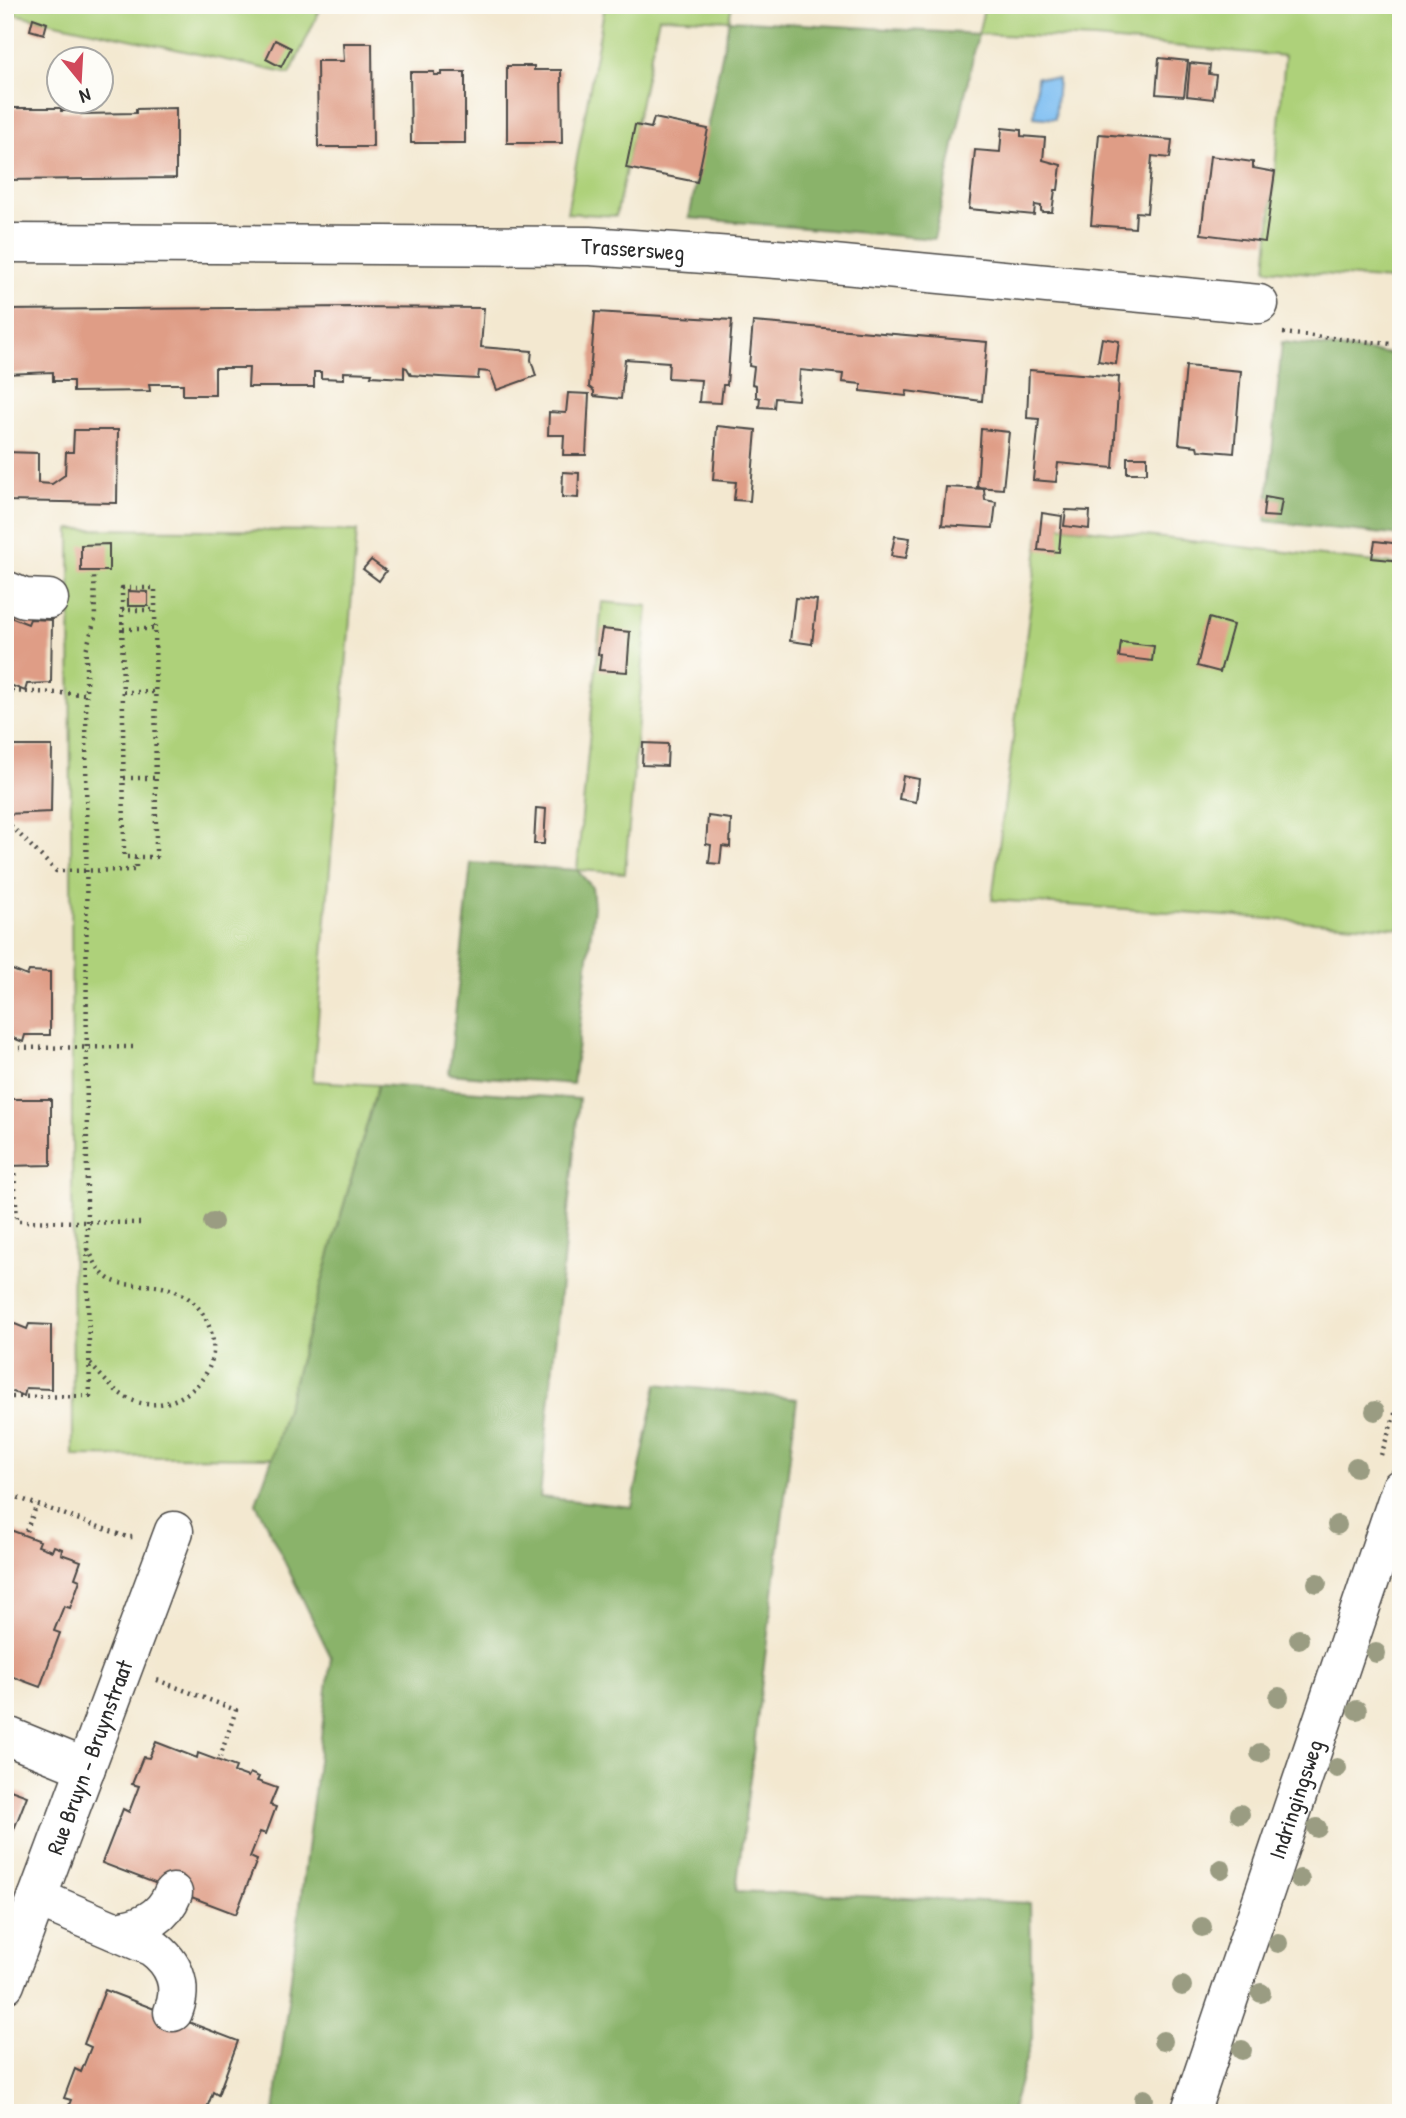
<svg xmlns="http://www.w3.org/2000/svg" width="1406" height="2118" viewBox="0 0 1406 2118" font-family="'Patrick Hand',sans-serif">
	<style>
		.green { fill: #aed17a; stroke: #6c7e52; stroke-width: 2 }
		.forest { fill: #8ab36a; stroke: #5a6f4a; stroke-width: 2 }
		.water { fill: #7dbef2; stroke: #54748e; stroke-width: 2 }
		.building { fill: #df9d86 }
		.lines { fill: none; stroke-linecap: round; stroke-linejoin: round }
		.minor-casing { stroke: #494744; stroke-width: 41 }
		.path { stroke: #494744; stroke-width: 4.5; stroke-dasharray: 2 5; stroke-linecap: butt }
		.minor { stroke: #fff; stroke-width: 38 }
		.tree { fill: #9a9c82 }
		.labels { text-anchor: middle; stroke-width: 7; stroke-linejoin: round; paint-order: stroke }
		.street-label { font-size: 23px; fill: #2b2b2b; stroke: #fdfcf7 }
	</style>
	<rect width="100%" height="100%" fill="#fdfcf7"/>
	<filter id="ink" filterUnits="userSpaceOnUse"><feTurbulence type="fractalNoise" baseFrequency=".0143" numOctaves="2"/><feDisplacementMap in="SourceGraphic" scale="14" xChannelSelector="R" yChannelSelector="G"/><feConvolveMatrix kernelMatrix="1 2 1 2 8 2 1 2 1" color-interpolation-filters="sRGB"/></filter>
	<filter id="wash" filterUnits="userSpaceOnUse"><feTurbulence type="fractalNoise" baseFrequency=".00686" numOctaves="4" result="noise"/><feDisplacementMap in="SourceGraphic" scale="28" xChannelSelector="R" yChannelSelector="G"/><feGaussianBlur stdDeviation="1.57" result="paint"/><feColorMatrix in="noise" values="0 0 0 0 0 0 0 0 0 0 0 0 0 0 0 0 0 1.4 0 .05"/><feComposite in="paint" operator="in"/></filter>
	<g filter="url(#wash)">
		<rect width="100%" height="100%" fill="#f3e8d0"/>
		<g class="green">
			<path d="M5,5H322L290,74L5,12Z"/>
			<path d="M605,5H732L729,20L659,17L616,216L567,213Z"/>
			<path d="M985,5H1401V281L1266,269L1285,56L1095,39L978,34Z"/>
			<path d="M1041,524L1401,565L1400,928L992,900Z"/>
			<path d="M70,529L357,531L313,1081L378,1085L272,1458L73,1456Z"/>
			<path d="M602,602L648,606L625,873L577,870Z"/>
		</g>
		<g class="forest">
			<path d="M729,20L978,34L934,239L689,218Z"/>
			<path d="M1282,342L1401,355V536L1266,521Z"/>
			<path d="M471,863L577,870L592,887L594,907L573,1084L449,1074Z"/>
			<path d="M378,1085L579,1099L540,1497L632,1507L657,1384L797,1399L736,1891L1030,1903L1032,2038L1011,2113H274L331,1657L256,1503L272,1458Z"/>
		</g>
		<path class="water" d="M1037,77L1058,79L1055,119L1034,117Z"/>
		<g id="blocks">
			<g class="building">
				<path d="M33,18L47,23L44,34L30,30Z"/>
				<path d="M275,40L291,48L281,67L266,59Z"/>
				<path d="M343,43H372L373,147H318L317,61H344Z"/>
				<path d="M1159,58L1188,61L1184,96L1156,94Z"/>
				<path d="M1190,63L1210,65L1209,74L1216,75L1213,99L1187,96Z"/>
				<path d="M507,66H534V70H561L562,143H507Z"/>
				<path d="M410,72H434V75H442V72H465V143H411Z"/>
				<path d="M5,108H61V111H81V114L136,113V109L176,108V178L5,180Z"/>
				<path d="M654,118L708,129L697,182L626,168L635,125L651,128Z"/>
				<path d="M1002,128L1021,130V136L1045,138L1043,160L1061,165L1058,190H1055L1052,212H1043L1041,211V206L1035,205L1034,215L969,209L975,150L1000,152Z"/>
				<path d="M1099,134L1172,140L1170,158L1152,156L1147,213L1136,212L1135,228L1091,225Z"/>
				<path d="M1210,156L1253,162V168L1275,172L1265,242L1201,234Z"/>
				<path d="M349,307L484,308L481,347L532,351L531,360L536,376L497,390L490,372L479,371L478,379L440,377L411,375L407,368L404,367V378L371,376L372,373L344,372V379L321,378V372H314V387H248L249,368H215V395H183V384H149L150,391L73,392V381H53V372L5,374V310Z"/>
				<path d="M595,312L732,320L727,385H723L721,403L699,402L701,380L668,378L669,362L625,359L621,399L594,396V391L589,387Z"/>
				<path d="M753,322L987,342L982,401L907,391L906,396L861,391V384L842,382L843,374L800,370L798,400L775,398L774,408L759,407L760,398L756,397V385L752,384L754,367L749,366Z"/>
				<path d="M1102,338L1119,341L1116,364L1098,361Z"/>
				<path d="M1186,366L1241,371L1234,453L1198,450L1197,446L1179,444Z"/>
				<path d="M1029,370L1119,377L1113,468L1058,463L1056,482L1033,480L1039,419L1027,418Z"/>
				<path d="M568,393L589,394L586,455H563L564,435H548L549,412L566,413Z"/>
				<path d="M717,426L756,430L750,501L734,500L736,482L713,480Z"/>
				<path d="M981,429L1009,432L1003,489L977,487Z"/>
				<path d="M74,430H118L117,503L5,501V452L38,453V483L52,484L65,475L66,452H73Z"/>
				<rect x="1127" y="457" width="20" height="16"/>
				<path d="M563,472L579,473L578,498L562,497Z"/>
				<path d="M946,487L984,489L985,500L996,502L993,528L942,525Z"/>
				<path d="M1265,497L1282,500L1279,517L1263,516Z"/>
				<path d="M1066,510L1090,511L1089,529L1064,526Z"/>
				<path d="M1042,513L1062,516L1059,552L1038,550Z"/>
				<path d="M895,536L910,538L906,558L891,556Z"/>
				<path d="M1375,541L1401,544V561L1372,558Z"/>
				<path d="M109,544V571H81V545Z"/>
				<path d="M371,560L386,571L379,581L363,569Z"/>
				<path d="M128,591L148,592V606H128Z"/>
				<path d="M795,598L817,600L812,644L790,641Z"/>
				<path d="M5,615L28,624L30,619L52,620L51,683L27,684L25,691L5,683Z"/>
				<path d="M1209,618L1233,625L1220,672L1197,666Z"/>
				<path d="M602,629L630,632L627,672L599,670L601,655L598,654Z"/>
				<path d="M1121,642L1154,646L1152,661L1119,657Z"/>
				<path d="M643,743L668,744L667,766L642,765Z"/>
				<path d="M5,746H52L51,812L5,814Z"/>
				<path d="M903,776L919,779L916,802L899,799Z"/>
				<path d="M536,808L546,809L544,844H534Z"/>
				<path d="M708,816L731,819L730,847L722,846L720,864L709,863L711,845L706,844Z"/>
				<path d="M5,967L27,976L29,971L50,972V1035H25L23,1042L5,1035Z"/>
				<path d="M5,1099H51V1165L5,1166Z"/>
				<path d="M5,1320L27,1329L29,1324L51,1325V1389L26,1388L24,1396L5,1389Z"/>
				<path d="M5,1528L40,1541L38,1546L52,1551L54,1546L62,1549L61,1554L81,1561L75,1578L80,1580L70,1608L64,1606L54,1631L60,1633L40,1687L5,1674Z"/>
				<path d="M156,1742L197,1758L198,1753L236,1767L234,1772L248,1777L250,1773L259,1777L257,1781L277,1788L270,1805L276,1807L266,1834L260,1832L250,1857L257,1860L236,1914L102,1863L123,1809L129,1812L139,1786L132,1784L143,1757L149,1758Z"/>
				<path d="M5,1788L27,1796L5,1852Z"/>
				<path d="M105,1990L238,2041L218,2095L213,2092L205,2113H66L71,2100L64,2098L75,2069L81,2072L91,2047L84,2044Z"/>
			</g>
		</g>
	</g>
	<g filter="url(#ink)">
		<use href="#blocks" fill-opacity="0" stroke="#494744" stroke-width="2"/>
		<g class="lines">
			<g class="minor-casing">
				<g id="minor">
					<path id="s1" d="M5,243L590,246L791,260L1259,304"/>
					<path d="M5,590L24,598L49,599"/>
					<path d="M5,1735L86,1768"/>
					<path d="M37,1898L152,1947C174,1963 184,1986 173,2012"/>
					<path d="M115,1931C140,1928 163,1919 173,1893"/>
					<path id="s2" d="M5,1984L174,1531"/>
					<path id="s3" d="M1190,2113L1401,1488"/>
				</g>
			</g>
			<g class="path">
				<path d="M1283,333L1401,345"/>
				<path d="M122,588H155L156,857H124Z"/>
				<path d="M122,610H155"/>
				<path d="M123,629H155"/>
				<path d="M5,691L86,694"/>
				<path d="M123,692H155"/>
				<path d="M124,778H156"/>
				<path d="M5,824L8,823L56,871L136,870V857"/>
				<path d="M5,1048L137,1047"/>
				<path d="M5,1174L14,1170L17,1221L140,1223"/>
				<path d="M88,1249C94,1260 98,1272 109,1279C126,1288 144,1283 162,1287C188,1292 206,1310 212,1336C222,1378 174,1416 134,1401C115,1394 103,1377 89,1363"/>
				<path d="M5,1397L90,1396L87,1245L86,650L95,619L94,574"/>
				<path d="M1381,1455L1401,1396"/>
				<path d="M5,1493L127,1537H133"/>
				<path d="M26,1531L37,1505"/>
				<path d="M157,1680L236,1710L220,1757"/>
			</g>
			<use href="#minor" class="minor"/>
		</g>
		<g class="tree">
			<circle cx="213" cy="1222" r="10"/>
			<circle cx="1375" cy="1411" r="10"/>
			<circle cx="1356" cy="1467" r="10"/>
			<circle cx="1337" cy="1525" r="10"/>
			<circle cx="1317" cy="1583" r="10"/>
			<circle cx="1299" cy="1639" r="10"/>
			<circle cx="1376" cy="1653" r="10"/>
			<circle cx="1279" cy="1697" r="10"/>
			<circle cx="1357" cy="1710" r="10"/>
			<circle cx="1260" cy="1753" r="10"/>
			<circle cx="1337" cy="1768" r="10"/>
			<circle cx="1240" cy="1814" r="10"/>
			<circle cx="1317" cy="1828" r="10"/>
			<circle cx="1221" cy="1869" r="10"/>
			<circle cx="1300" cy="1879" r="10"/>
			<circle cx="1202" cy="1927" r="10"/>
			<circle cx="1278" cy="1943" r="10"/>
			<circle cx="1182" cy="1986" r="10"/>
			<circle cx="1261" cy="1993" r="10"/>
			<circle cx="1163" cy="2041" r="10"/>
			<circle cx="1242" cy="2050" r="10"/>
			<circle cx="1144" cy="2099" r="10"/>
		</g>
	</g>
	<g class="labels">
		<g class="street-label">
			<text dy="8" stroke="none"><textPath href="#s1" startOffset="628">Trassersweg</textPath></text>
			<text dy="8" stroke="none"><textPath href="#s2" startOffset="242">Rue Bruyn - Bruynstraat</textPath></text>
			<text dy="8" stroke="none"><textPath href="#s3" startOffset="331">Indringingsweg</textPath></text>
		</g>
	</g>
	<rect width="1406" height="2118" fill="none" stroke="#fdfcf7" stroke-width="28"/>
	<g transform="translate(80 80) rotate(162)"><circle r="33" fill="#fdfcf7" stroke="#a9a8a5" stroke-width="2"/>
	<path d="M0-5L12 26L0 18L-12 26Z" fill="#d1495b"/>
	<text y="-10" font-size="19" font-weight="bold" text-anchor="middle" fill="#2b2b2b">N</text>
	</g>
</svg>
